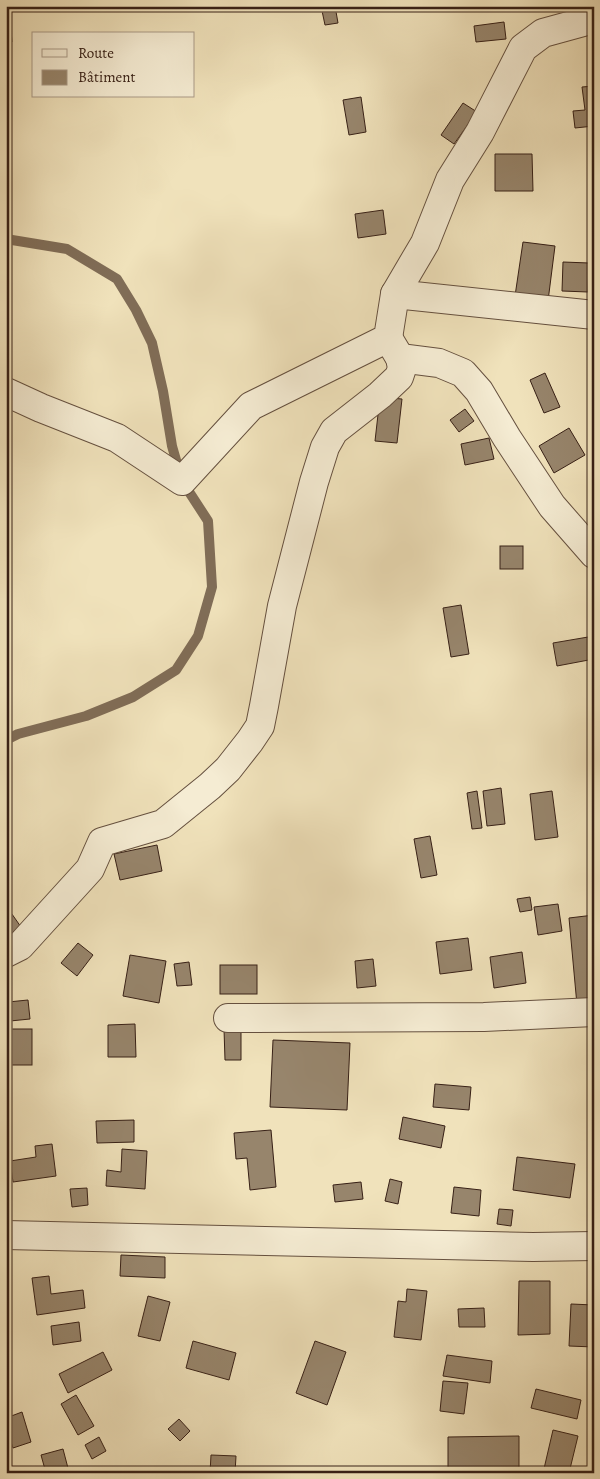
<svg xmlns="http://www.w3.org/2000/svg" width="600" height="1479" viewBox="0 0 600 1479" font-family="Alegreya,serif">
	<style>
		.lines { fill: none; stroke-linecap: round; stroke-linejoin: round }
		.stream { stroke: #806d57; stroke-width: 10 }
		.building { fill: #97856c; stroke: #372016 }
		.minor-casing { stroke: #65503f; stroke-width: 30 }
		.minor { stroke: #f5ecd3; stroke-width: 28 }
	</style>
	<rect width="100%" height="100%" fill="#f0e2bb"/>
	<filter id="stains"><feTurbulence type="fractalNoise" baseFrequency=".004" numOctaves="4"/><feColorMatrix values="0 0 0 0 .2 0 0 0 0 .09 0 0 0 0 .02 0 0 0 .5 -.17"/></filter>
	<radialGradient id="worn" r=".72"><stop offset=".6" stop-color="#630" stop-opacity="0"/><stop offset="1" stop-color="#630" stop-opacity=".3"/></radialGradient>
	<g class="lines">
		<path class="stream" d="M6,239L67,249L117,279L136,310L152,343L163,391L172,446L182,481L208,521L212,587L198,636L176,670L133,697L86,716L18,734L6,740"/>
	</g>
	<g class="building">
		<path d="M6,6H9L12,42H6Z"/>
		<path d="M321,6H335L338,23L325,25Z"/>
		<path d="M504,22L506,39L476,42L474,26Z"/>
		<path d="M594,86V126L575,128L573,111L585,110L582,87Z"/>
		<path d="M361,97L366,132L349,135L343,100Z"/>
		<path d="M463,103L477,112L454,144L441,135Z"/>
		<path d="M495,154H532L533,191H495Z"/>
		<path d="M383,210L386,234L358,238L355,214Z"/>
		<path d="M523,242L555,246L548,301L515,296Z"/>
		<path d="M563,262L589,263L588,292L562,291Z"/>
		<path d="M545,373L560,407L544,413L530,380Z"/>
		<path d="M380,397L402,399L397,443L375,441Z"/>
		<path d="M465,409L474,421L459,432L450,420Z"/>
		<path d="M569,428L585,455L554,473L539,446Z"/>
		<path d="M489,438L494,459L465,465L461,444Z"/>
		<rect x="500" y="546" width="23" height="23"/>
		<path d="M461,605L469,654L451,657L443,608Z"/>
		<path d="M594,636V659L557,666L553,643Z"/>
		<path d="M501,788L505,824L487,826L483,791Z"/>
		<path d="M477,791L482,828L472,829L467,793Z"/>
		<path d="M552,791L558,837L535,840L530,794Z"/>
		<path d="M430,836L437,875L421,878L414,839Z"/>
		<path d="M157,845L162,871L120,880L114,854Z"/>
		<path d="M530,897L532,910L520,912L517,899Z"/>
		<path d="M558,904L562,931L538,935L534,907Z"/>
		<path d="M7,907L21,927L6,937V908Z"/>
		<path d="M594,915V1004L577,1005L569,918Z"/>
		<path d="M468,938L472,970L440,974L436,942Z"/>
		<path d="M78,943L93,955L77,976L61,963Z"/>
		<path d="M522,952L526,983L494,988L490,957Z"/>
		<path d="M130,955L166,961L159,1003L123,996Z"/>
		<path d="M373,959L376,986L357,988L355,961Z"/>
		<path d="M189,962L192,985L177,986L174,964Z"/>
		<rect x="220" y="965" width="37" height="29"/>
		<path d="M28,1000L30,1019L10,1021L8,1002Z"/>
		<path d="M135,1024L136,1057H108V1025Z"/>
		<rect x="6" y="1029" width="26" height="36"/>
		<path d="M224,1029H241V1060H225Z"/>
		<path d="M273,1040L350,1043L347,1110L270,1107Z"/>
		<path d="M435,1084L471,1087L469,1110L433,1107Z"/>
		<path d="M403,1117L445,1126L441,1148L399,1139Z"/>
		<path d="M134,1120V1142L97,1143L96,1121Z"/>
		<path d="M271,1130L276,1187L250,1190L247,1158L236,1159L234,1133Z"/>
		<path d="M52,1144L56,1176L13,1182L10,1161L36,1157L35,1146Z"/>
		<path d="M122,1149L147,1151L145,1189L106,1186L107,1170L121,1172Z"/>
		<path d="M517,1157L575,1164L570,1198L513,1190Z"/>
		<path d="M390,1179L402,1182L398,1204L385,1201Z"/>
		<path d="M361,1182L363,1199L335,1202L333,1185Z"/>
		<path d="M454,1187L481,1190L479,1216L451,1213Z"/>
		<path d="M87,1188L88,1205L72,1207L70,1189Z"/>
		<path d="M499,1209L513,1210L511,1226L497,1224Z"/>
		<path d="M121,1255L165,1257V1278L120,1276Z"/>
		<path d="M49,1276L51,1294L83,1290L85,1308L37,1315L32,1278Z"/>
		<path d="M519,1281H550V1334L518,1335Z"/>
		<path d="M407,1289L427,1291L421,1340L394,1337L398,1301L406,1302Z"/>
		<path d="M148,1296L170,1302L160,1341L138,1336Z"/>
		<path d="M571,1304L594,1305V1347L569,1346Z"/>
		<path d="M484,1308L485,1327H459L458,1309Z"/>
		<path d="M79,1322L81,1341L53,1345L51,1326Z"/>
		<path d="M193,1341L236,1353L229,1380L186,1368Z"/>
		<path d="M315,1341L346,1352L327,1405L296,1393Z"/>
		<path d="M103,1352L112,1370L68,1393L59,1374Z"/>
		<path d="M447,1355L492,1361L490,1383L443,1376Z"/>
		<path d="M443,1381L468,1383L464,1414L440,1411Z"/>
		<path d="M536,1389L581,1400L577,1419L531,1408Z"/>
		<path d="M76,1395L94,1426L78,1435L61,1404Z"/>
		<path d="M22,1412L31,1442L13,1448L6,1426V1418Z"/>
		<path d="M179,1419L190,1431L180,1441L168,1429Z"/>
		<path d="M553,1430L578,1436L569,1473H543Z"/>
		<path d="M519,1436V1473H448V1437Z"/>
		<path d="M99,1437L106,1451L92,1459L85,1445Z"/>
		<path d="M63,1449L69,1472L46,1473L41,1455Z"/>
		<path d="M211,1455L236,1456L235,1473H210Z"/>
	</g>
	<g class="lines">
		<g class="minor-casing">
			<g id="minor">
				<path d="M395,294L425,243L450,180L480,132L523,48L543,33L594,19"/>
				<path d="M400,358L439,363L463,373L479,391L507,438L552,506L594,554"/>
				<path d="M6,392L41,408L117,438L182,481L251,406L388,338L395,294L594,315"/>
				<path d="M6,953L20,946L90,869L102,842L163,824L210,786L228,769L250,741L260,726L264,706L282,606L314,482L325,447L334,431L380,395L399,377L402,368L400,358L388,338"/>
				<path d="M228,1018L484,1017L594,1012"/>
				<path d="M6,1235L533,1247L594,1246"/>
			</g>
		</g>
		<use href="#minor" class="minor"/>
	</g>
	<rect width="600" height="1479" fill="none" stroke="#f0e2bb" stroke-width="25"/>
	<rect x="8" y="8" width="585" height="1464" fill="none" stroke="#372016" stroke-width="2.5"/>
	<rect x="12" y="12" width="575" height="1454" fill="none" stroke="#372016"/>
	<rect x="32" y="32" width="162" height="65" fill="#f5ecd3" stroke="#a99a87"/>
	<rect x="42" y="49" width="25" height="8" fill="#f5ecd3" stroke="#a99a87"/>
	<text x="78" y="58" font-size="15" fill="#372016">Route</text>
	<rect x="42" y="70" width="25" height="15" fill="#97856c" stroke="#a99a87"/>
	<text x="78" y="82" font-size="15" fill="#372016">Bâtiment</text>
	<rect width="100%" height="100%" filter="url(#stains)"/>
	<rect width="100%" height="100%" fill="url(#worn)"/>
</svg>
